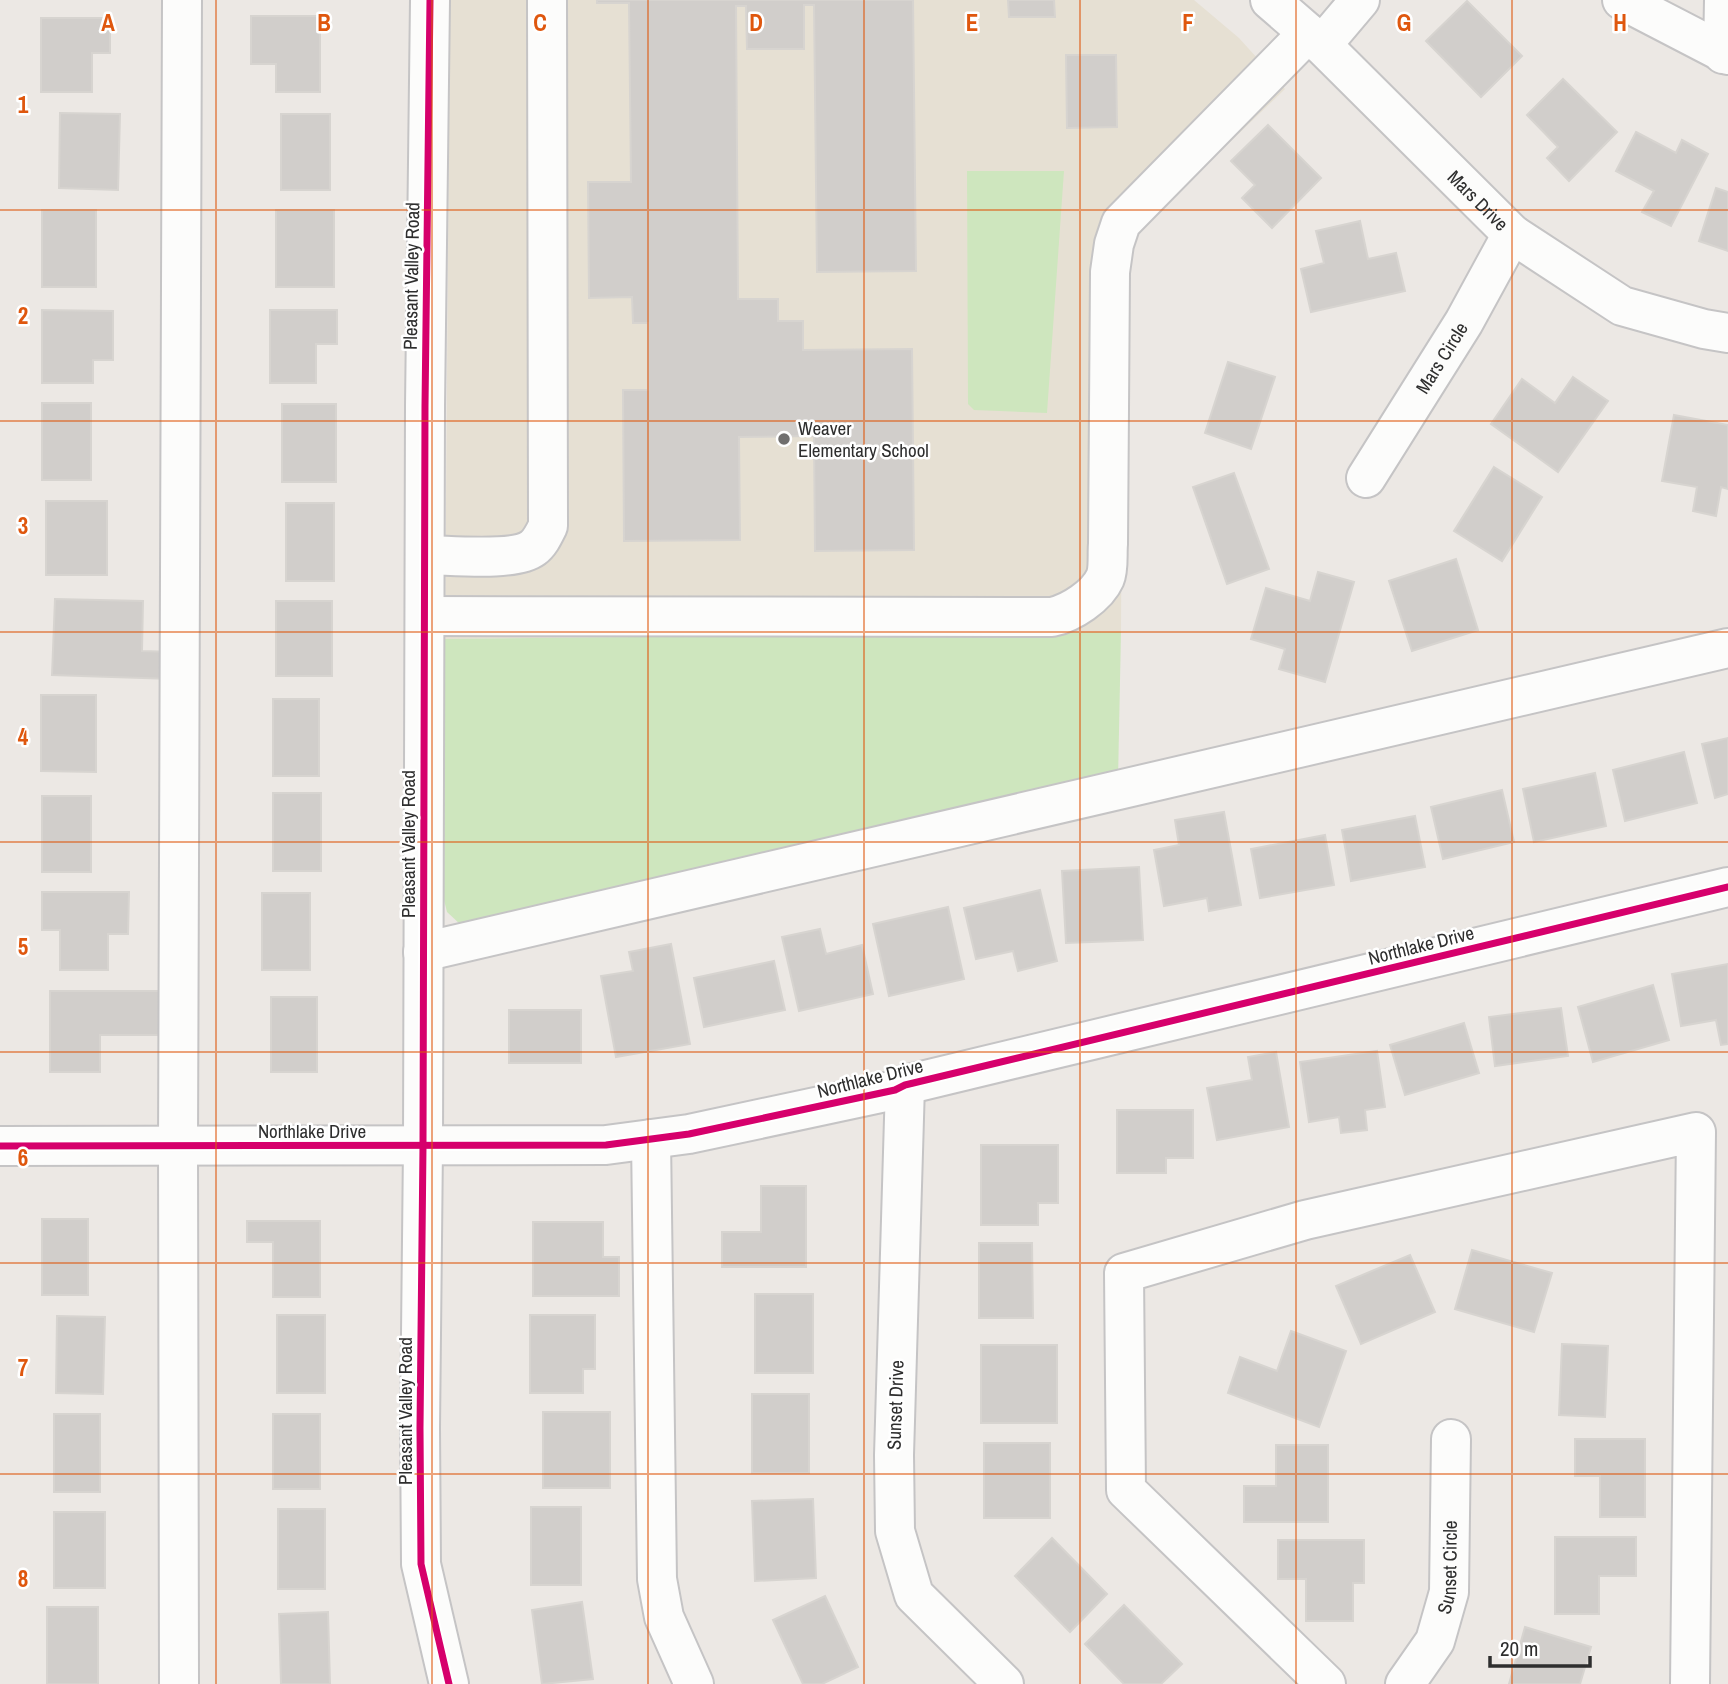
<svg xmlns="http://www.w3.org/2000/svg" width="1728" height="1684" viewBox="0 0 1728 1684" font-family="'Archivo Narrow',sans-serif">
	<style>
		.education { fill: #e6e0d3 }
		.green { fill: #cee6be }
		.building { fill: #d1cecb; stroke: #d7d4d0; stroke-width: 2 }
		.lines { fill: none; stroke-linecap: round; stroke-linejoin: round }
		.minor-casing { stroke: #c5c4c5; stroke-width: 42 }
		.minor { stroke: #fcfcfb; stroke-width: 38 }
		.cycleway-casing { stroke: #fff; stroke-width: 11 }
		.cycleway { stroke: #d6006c; stroke-width: 7 }
		.grid { fill: none; stroke: #df570e; stroke-width: 2; stroke-opacity: 0.55 }
		.poi-dot { fill: #706f6e; stroke: #fff; stroke-width: 2.5 }
		.labels { text-anchor: middle; stroke-width: 5; stroke-linejoin: round; paint-order: stroke }
		.street-label { font-size: 19px; fill: #2e2e2e; stroke: #fff }
		.poi-label { font-size: 19px; fill: #2e2e2e; stroke: #fff; text-anchor: start }
		.grid-label { font-size: 23px; text-anchor: middle; font-weight: bold; fill: #df570e; stroke: #fff; stroke-width: 5; stroke-linejoin: round; paint-order: stroke }
	</style>
	<rect width="100%" height="100%" fill="#ece8e4"/>
	<path class="education" d="M450,0H1194L1239,38L1285,89L1123,245L1121,632L445,639Z"/>
	<g class="green">
		<path d="M967,171H1064L1047,413L974,410L968,404Z"/>
		<path d="M1121,632L1118,781L461,925L447,912L444,900L445,639Z"/>
	</g>
	<g class="building">
		<path d="M597,0H913L916,271L817,272L814,5H804V49H747L746,6H736L738,299H778V321H803V350L912,349L914,550L815,551L814,436L739,437L740,540L624,541L623,390H648V323H633L632,297L589,298L588,182H631L629,3H597Z"/>
		<path d="M1008,0H1054L1055,17H1009Z"/>
		<path d="M1467,1L1522,56L1481,97L1426,41Z"/>
		<path d="M251,16H320V92H276V64H251Z"/>
		<path d="M41,18H110V53H92V92H41Z"/>
		<path d="M1066,55H1116L1117,127L1067,128Z"/>
		<path d="M1563,79L1617,132L1569,181L1547,158L1558,147L1527,115Z"/>
		<path d="M60,113L120,114L118,190L59,188Z"/>
		<rect x="281" y="114" width="49" height="76"/>
		<path d="M1268,125L1321,178L1272,228L1242,198L1255,185L1231,161Z"/>
		<path d="M1636,132L1676,153L1682,140L1708,154L1671,226L1642,212L1654,191L1616,171Z"/>
		<path d="M1716,188L1728,192V251L1699,241Z"/>
		<rect x="42" y="210" width="54" height="77"/>
		<rect x="276" y="210" width="58" height="77"/>
		<path d="M1360,221L1368,259L1396,253L1405,291L1311,312L1301,269L1324,263L1316,231Z"/>
		<path d="M42,310L113,311V360H93V383H42Z"/>
		<path d="M270,310H337V344H316V383H270Z"/>
		<path d="M1228,362L1275,377L1251,449L1205,433Z"/>
		<path d="M1573,377L1608,401L1558,472L1491,424L1522,379L1555,403Z"/>
		<rect x="42" y="403" width="49" height="77"/>
		<rect x="282" y="404" width="54" height="78"/>
		<path d="M1674,415L1728,425V489L1721,487L1716,516L1693,511L1697,487L1662,481Z"/>
		<path d="M1494,467L1542,497L1502,561L1454,531Z"/>
		<path d="M1234,473L1269,569L1227,584L1193,487Z"/>
		<rect x="46" y="501" width="61" height="74"/>
		<rect x="286" y="503" width="48" height="78"/>
		<path d="M1456,559L1478,630L1412,651L1389,581Z"/>
		<path d="M1318,572L1354,582L1325,682L1279,669L1285,649L1251,639L1266,588L1310,601Z"/>
		<path d="M55,599L143,601L142,651L173,652L172,679L52,675Z"/>
		<rect x="276" y="601" width="56" height="75"/>
		<path d="M41,695H96V772L41,771Z"/>
		<rect x="273" y="699" width="46" height="77"/>
		<path d="M1728,738V794L1715,798L1702,744Z"/>
		<path d="M1684,752L1697,803L1625,821L1613,770Z"/>
		<path d="M1595,773L1606,826L1534,842L1523,789Z"/>
		<path d="M1502,790L1514,842L1443,859L1431,807Z"/>
		<rect x="273" y="793" width="48" height="78"/>
		<rect x="42" y="796" width="49" height="76"/>
		<path d="M1224,812L1241,905L1209,911L1207,898L1164,906L1154,850L1179,845L1175,820Z"/>
		<path d="M1415,816L1425,867L1351,881L1342,830Z"/>
		<path d="M1325,835L1334,885L1260,898L1251,849Z"/>
		<path d="M1139,867L1143,940L1066,943L1062,871Z"/>
		<path d="M1040,890L1057,961L1018,971L1013,951L976,959L964,908Z"/>
		<path d="M42,892H129L128,934H108V970H60V930H42Z"/>
		<rect x="262" y="893" width="48" height="77"/>
		<path d="M948,907L964,979L889,996L873,924Z"/>
		<path d="M820,929L826,954L862,945L873,994L799,1011L782,937Z"/>
		<path d="M671,944L690,1044L616,1057L601,976L633,971L629,952Z"/>
		<path d="M774,961L785,1010L704,1027L694,978Z"/>
		<path d="M1728,964V1044L1721,1045L1716,1020L1681,1026L1672,974Z"/>
		<path d="M1653,985L1669,1040L1593,1062L1578,1007Z"/>
		<path d="M50,991H165V1035H100V1072H50Z"/>
		<rect x="271" y="997" width="46" height="75"/>
		<path d="M1561,1008L1568,1056L1495,1066L1489,1017Z"/>
		<rect x="509" y="1010" width="72" height="53"/>
		<path d="M1464,1023L1479,1073L1405,1095L1390,1045Z"/>
		<path d="M1377,1051L1385,1107L1365,1110L1367,1130L1341,1133L1339,1117L1309,1122L1300,1062Z"/>
		<path d="M1276,1052L1289,1127L1217,1140L1207,1088L1252,1080L1248,1057Z"/>
		<path d="M1117,1110H1193V1158H1166V1173H1117Z"/>
		<path d="M981,1145H1058V1203H1038V1225H981Z"/>
		<path d="M761,1186H806V1267H722V1232H761Z"/>
		<rect x="42" y="1219" width="46" height="76"/>
		<path d="M247,1221H320V1297H273V1242H247Z"/>
		<path d="M533,1222H603V1257H619V1296H533Z"/>
		<path d="M979,1243H1032L1033,1318H979Z"/>
		<path d="M1472,1250L1552,1273L1534,1332L1455,1309Z"/>
		<path d="M1410,1255L1435,1312L1361,1344L1336,1286Z"/>
		<rect x="755" y="1294" width="58" height="79"/>
		<rect x="277" y="1315" width="48" height="78"/>
		<path d="M530,1315H595V1369H583V1393H530Z"/>
		<path d="M57,1316L105,1317L103,1394L56,1393Z"/>
		<path d="M1291,1331L1346,1351L1319,1427L1228,1393L1240,1357L1277,1371Z"/>
		<path d="M1562,1344L1608,1346L1605,1417L1559,1415Z"/>
		<rect x="981" y="1345" width="76" height="78"/>
		<rect x="752" y="1394" width="57" height="79"/>
		<rect x="543" y="1412" width="67" height="76"/>
		<rect x="54" y="1414" width="46" height="78"/>
		<rect x="273" y="1414" width="47" height="75"/>
		<path d="M1575,1439H1645V1517H1600V1476H1575Z"/>
		<rect x="984" y="1443" width="66" height="75"/>
		<path d="M1276,1445H1328V1522H1244V1486H1276Z"/>
		<path d="M813,1499L816,1578L755,1581L752,1501Z"/>
		<rect x="531" y="1507" width="50" height="78"/>
		<rect x="278" y="1509" width="47" height="80"/>
		<rect x="54" y="1512" width="51" height="76"/>
		<path d="M1555,1537H1636V1576H1599V1614H1555Z"/>
		<path d="M1052,1538L1107,1594L1070,1632L1015,1576Z"/>
		<path d="M1278,1540H1364V1583H1353V1621H1306V1579H1278Z"/>
		<path d="M825,1596L858,1667L822,1684H803L773,1620Z"/>
		<path d="M582,1602L593,1679L542,1684L532,1610Z"/>
		<path d="M1124,1605L1182,1664L1161,1684H1124L1085,1644Z"/>
		<rect x="47" y="1607" width="51" height="77"/>
		<path d="M328,1612L330,1684H281L279,1614Z"/>
		<path d="M1525,1627L1591,1647L1580,1684H1509Z"/>
	</g>
	<g class="lines">
		<g class="minor-casing">
			<g id="minor">
				<path d="M430,0L425,406L423,1146L420,1428L421,1564L449,1684"/>
				<path id="s1" d="M1270,0L1322,45L1512,234L1622,306L1704,329L1728,333"/>
				<path d="M1622,0L1728,55"/>
				<path d="M1322,45L1360,0"/>
				<path d="M1723,54L1724,0"/>
				<path id="s2" d="M1366,478L1464,322L1512,234"/>
				<path d="M425,555C450,555 514,562 533,548C540,543 544,534 548,526L547,0"/>
				<path d="M425,616L1052,617C1071,613 1097,596 1105,578C1109,569 1107,554 1108,544L1110,272L1114,244L1121,223L1308,33"/>
				<path d="M423,952L1728,648"/>
				<path d="M905,1085L894,1455L895,1531L914,1595L1004,1684"/>
				<path d="M651,1139L657,1579L664,1617L694,1684"/>
				<path d="M0,1146L606,1145L689,1134L895,1090L905,1085L1728,887"/>
				<path d="M179,1684L178,1146L182,0"/>
				<path d="M1326,1684L1126,1490L1124,1273L1305,1220L1696,1132L1690,1684"/>
				<path id="s3" d="M1405,1684L1435,1641L1449,1592L1451,1439"/>
			</g>
		</g>
		<use href="#minor" class="minor"/>
		<g class="cycleway-casing">
			<g id="cycleway">
				<path d="M430,0L425,406L423,1146L420,1428L421,1564L449,1684"/>
				<path d="M0,1146L606,1145L689,1134L895,1090L905,1085L1728,887"/>
			</g>
		</g>
		<use href="#cycleway" class="cycleway"/>
	</g>
	<path class="grid" d="M216,0V1684M432,0V1684M648,0V1684M864,0V1684M1080,0V1684M1296,0V1684M1512,0V1684M0,210H1728M0,421H1728M0,632H1728M0,842H1728M0,1052H1728M0,1263H1728M0,1474H1728"/>
	<circle class="poi-dot" cx="784" cy="439" r="7"/>
	<g class="labels">
		<g class="street-label">
			<text dy="7" stroke="none"><textPath href="#s1" startOffset="289">Mars Drive</textPath></text>
			<text transform="translate(411 276) rotate(-89)" y="7">Pleasant Valley Road</text>
			<text dy="7" stroke="none"><textPath href="#s2" startOffset="142">Mars Circle</textPath></text>
			<text transform="translate(408 844) rotate(-90)" y="7">Pleasant Valley Road</text>
			<text transform="translate(1421 945) rotate(-14)" y="7">Northlake Drive</text>
			<text transform="translate(870 1078) rotate(-14)" y="7">Northlake Drive</text>
			<text x="312" y="1138">Northlake Drive</text>
			<text transform="translate(895 1405) rotate(-88)" y="7">Sunset Drive</text>
			<text transform="translate(405 1411) rotate(-90)" y="7">Pleasant Valley Road</text>
			<text dy="7" stroke="none"><textPath href="#s3" startOffset="128">Sunset Circle</textPath></text>
		</g>
		<g class="poi-label">
			<text x="798" y="435">Weaver<tspan x="798" dy="22">Elementary School</tspan></text>
		</g>
	</g>
	<g class="grid-label">
		<text x="108" y="31">A</text>
		<text x="324" y="31">B</text>
		<text x="540" y="31">C</text>
		<text x="756" y="31">D</text>
		<text x="972" y="31">E</text>
		<text x="1188" y="31">F</text>
		<text x="1404" y="31">G</text>
		<text x="1620" y="31">H</text>
		<text x="23" y="113">1</text>
		<text x="23" y="324">2</text>
		<text x="23" y="534">3</text>
		<text x="23" y="745">4</text>
		<text x="23" y="955">5</text>
		<text x="23" y="1166">6</text>
		<text x="23" y="1376">7</text>
		<text x="23" y="1587">8</text>
	</g>
	<path d="M1490 1656v10h100v-10" fill="none" stroke="#2e2e2e" stroke-width="3.5"/>
	<text x="1500" y="1656" font-size="21" fill="#2e2e2e" stroke="#ffffff" stroke-width="5" paint-order="stroke">20 m</text>
</svg>
